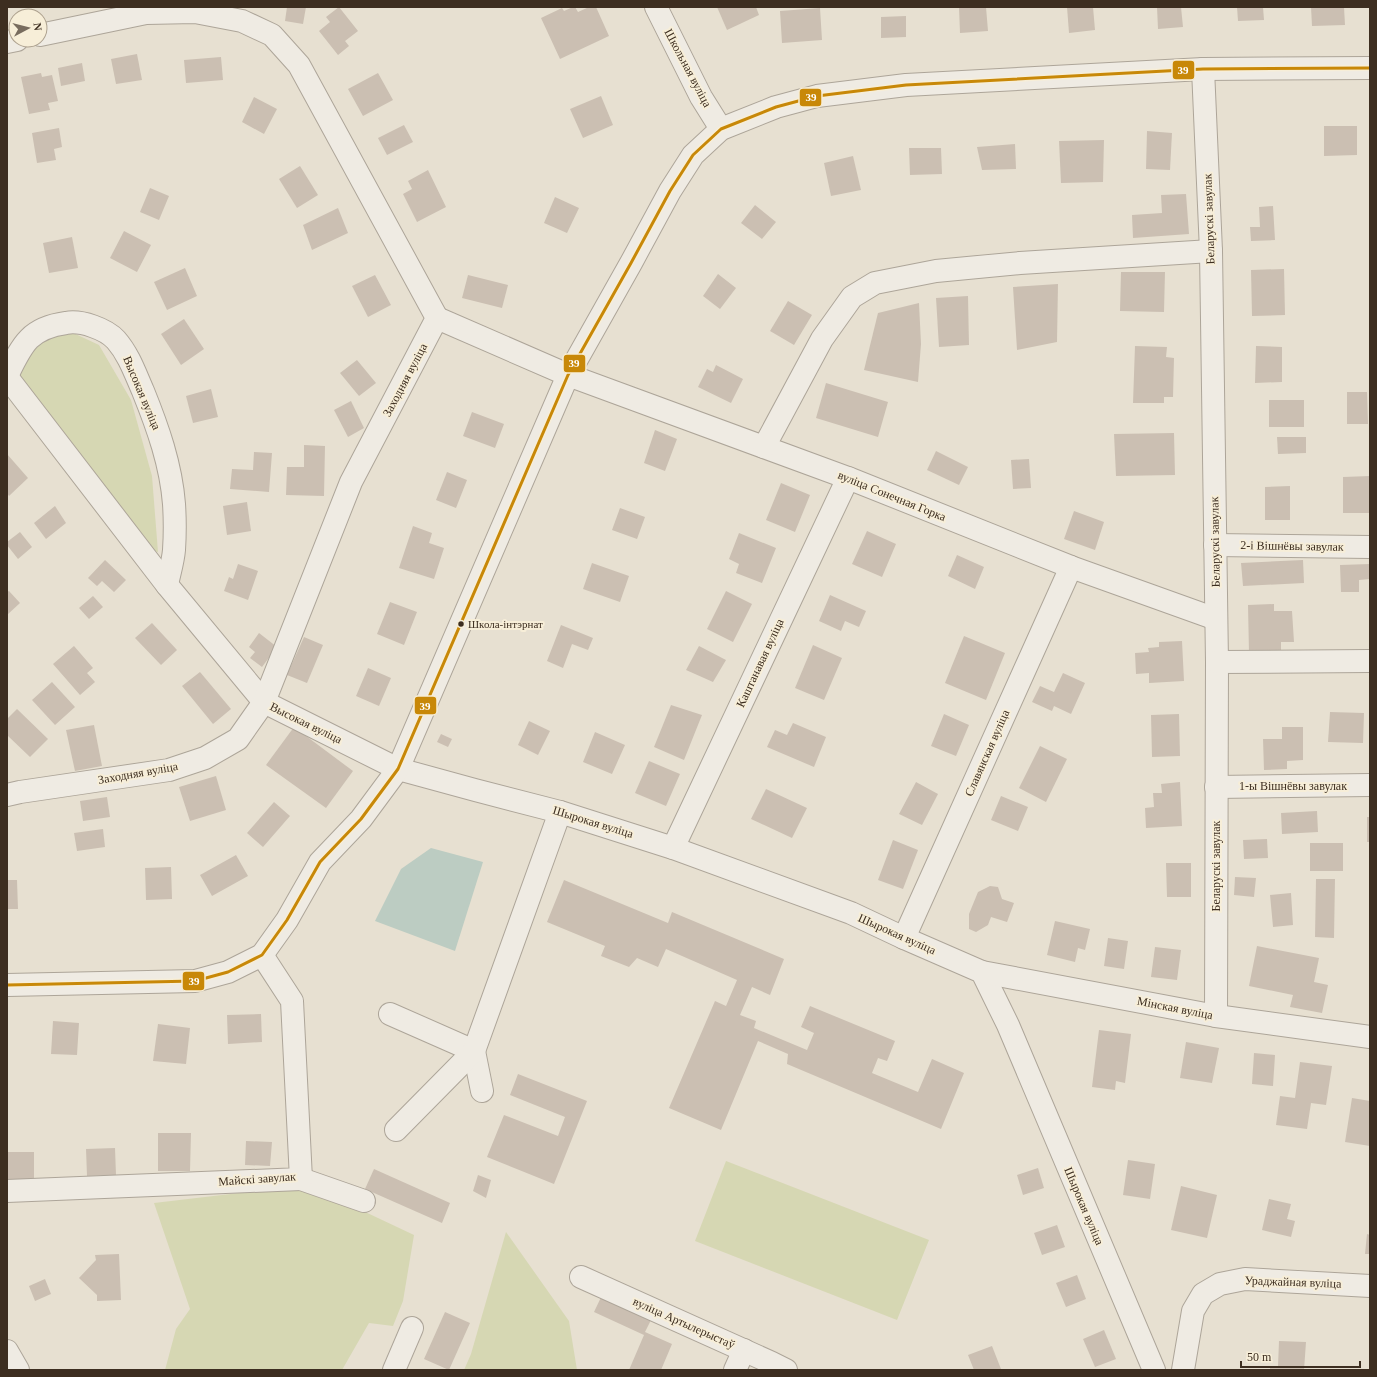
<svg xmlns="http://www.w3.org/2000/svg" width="1377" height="1377" viewBox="0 0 1377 1377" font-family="'Times New Roman',serif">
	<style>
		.green { fill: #d6d7b3 }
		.water { fill: #bcccc2 }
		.building { fill: #cbbfb2 }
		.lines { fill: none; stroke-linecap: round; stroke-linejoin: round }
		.minor-casing { stroke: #ada599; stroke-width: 24 }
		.minor { stroke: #efebe3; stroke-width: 22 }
		.bus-1-casing { stroke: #f7eed8; stroke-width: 6 }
		.bus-1 { stroke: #c88808; stroke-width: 3 }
		.bus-dot { fill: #3d2e20; stroke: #f7eed8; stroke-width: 1.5 }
		.labels { text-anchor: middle; stroke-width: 4; stroke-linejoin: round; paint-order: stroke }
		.bus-label { font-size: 11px; fill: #3d2e20; stroke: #f7eed8; text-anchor: start }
		.street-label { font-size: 12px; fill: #3d2e20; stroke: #f7eed8 }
		.line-badge { stroke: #f7eed8; stroke-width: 1.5 }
		.badge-label { font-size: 11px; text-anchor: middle; font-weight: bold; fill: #fff }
	</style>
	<rect width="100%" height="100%" fill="#e7e0d1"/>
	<g class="green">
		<path d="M69,331L99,345L131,400L152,476L158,552L137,546L15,395L22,361L47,338Z"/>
		<path d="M726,1161L929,1240L897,1320L695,1241Z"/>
		<path d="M308,1185L414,1235L403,1301L393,1326L369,1323L342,1370H165L176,1329L190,1309L154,1203Z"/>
		<path d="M506,1232L569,1321L577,1370H464L471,1354Z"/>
	</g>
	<path class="water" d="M431,848L483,862L455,951L375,921L401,869Z"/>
	<g class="building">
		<path d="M287,7H306L303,24L285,21Z"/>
		<path d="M339,7L358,31L345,41L349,46L338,55L319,31L330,22L326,17Z"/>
		<path d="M573,7H575L578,12L589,7H596L609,36L560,59L541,18L562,8L564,11Z"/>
		<path d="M717,7H756L759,15L727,30Z"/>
		<path d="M959,7H986L988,31L960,33Z"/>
		<path d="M1067,7H1093L1095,30L1069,33Z"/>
		<path d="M1157,7H1181L1183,27L1158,29Z"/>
		<path d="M1237,7H1263L1264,20L1238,21Z"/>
		<path d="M1311,7H1344L1345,25L1312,26Z"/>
		<path d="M820,8L822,40L782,43L780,11Z"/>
		<path d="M906,16V37L881,38V17Z"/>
		<path d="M137,54L142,80L116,84L111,59Z"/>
		<path d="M221,57L223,80L186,83L184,60Z"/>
		<path d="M82,63L85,81L61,86L58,68Z"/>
		<path d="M41,73L42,77L52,75L58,101L48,103L50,110L29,114L21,77Z"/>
		<path d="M378,73L393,100L363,116L348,89Z"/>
		<path d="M601,96L613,125L583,138L570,109Z"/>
		<path d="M254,97L277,109L264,134L242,122Z"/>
		<path d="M404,125L413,142L387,155L378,138Z"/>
		<path d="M1324,126H1357V155L1324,156Z"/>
		<path d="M59,128L62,147L54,149L56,160L37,163L32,133Z"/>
		<path d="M1147,131L1172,133L1170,170L1146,169Z"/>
		<path d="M1104,140L1103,182L1061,183L1059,141Z"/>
		<path d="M1015,144L1016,169L982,170L977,147Z"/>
		<path d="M909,148H941L942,174L910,175Z"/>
		<path d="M853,156L861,190L831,196L824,163Z"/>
		<path d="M300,166L318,195L297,208L279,179Z"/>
		<path d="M428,170L446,207L417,222L403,194L412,189L408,181Z"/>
		<path d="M150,188L169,196L159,220L140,212Z"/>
		<path d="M1186,194L1189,234L1133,238L1132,215L1162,213L1161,195Z"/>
		<path d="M555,197L579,208L567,233L544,223Z"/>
		<path d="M755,205L776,222L762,239L741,223Z"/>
		<path d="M1273,206L1275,240L1251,241L1250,227H1260L1259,207Z"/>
		<path d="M338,208L348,233L312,250L303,225Z"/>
		<path d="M124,231L151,245L137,272L110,258Z"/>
		<path d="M72,237L78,268L49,273L43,243Z"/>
		<path d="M185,268L197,296L167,310L154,282Z"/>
		<path d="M1284,269L1285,315L1252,316L1251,270Z"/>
		<path d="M1121,272H1165L1164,312L1120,311Z"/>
		<path d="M718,274L736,288L720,309L703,296Z"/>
		<path d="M375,275L391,305L368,317L352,286Z"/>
		<path d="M468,275L508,285L502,308L462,298Z"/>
		<path d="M1058,284L1057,342L1017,350L1013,287Z"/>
		<path d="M968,296L969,345L939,347L936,298Z"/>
		<path d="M788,301L812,315L794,345L770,331Z"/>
		<path d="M919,303L921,344L918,382L864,370L878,313Z"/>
		<path d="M184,319L204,349L181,365L161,334Z"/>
		<path d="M1135,346L1167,347L1166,357L1174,358L1173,397H1164V403H1133Z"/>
		<path d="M1256,346L1282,347V382L1255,383Z"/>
		<path d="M357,360L376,383L359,396L340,373Z"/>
		<path d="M716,365L743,379L731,403L698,387L707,369L713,372Z"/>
		<path d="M826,383L888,402L878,437L816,418Z"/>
		<path d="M211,389L218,417L193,423L186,396Z"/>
		<path d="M1347,392H1367L1368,424H1347Z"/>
		<rect x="1269" y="400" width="35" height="27"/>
		<path d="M351,401L364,428L348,437L334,410Z"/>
		<path d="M472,412L504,424L495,448L463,436Z"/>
		<path d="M655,430L677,439L665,471L644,463Z"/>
		<path d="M1174,433L1175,475L1116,476L1114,434Z"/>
		<path d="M1277,437H1306V453L1278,454Z"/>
		<path d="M304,445L325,446L324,496L286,495L287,467H304Z"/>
		<path d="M936,451L968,467L959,485L927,470Z"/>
		<path d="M254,452L272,453L269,492L230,489L232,469L253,470Z"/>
		<path d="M7,454L28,478L9,496L7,493Z"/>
		<path d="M1029,459L1031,488L1013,489L1011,460Z"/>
		<path d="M447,472L467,480L456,508L436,500Z"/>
		<path d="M1370,476V513H1343V477Z"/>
		<path d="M781,483L810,495L795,532L766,520Z"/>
		<path d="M1290,486V520H1265V487Z"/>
		<path d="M247,502L251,531L227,535L223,506Z"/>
		<path d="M55,506L66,523L46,539L34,523Z"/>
		<path d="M620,508L645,517L637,539L612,530Z"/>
		<path d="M1074,511L1104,522L1095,550L1064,539Z"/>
		<path d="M413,526L432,533L429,543L444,548L434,579L399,568Z"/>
		<path d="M867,531L896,544L882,577L852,564Z"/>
		<path d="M20,532L32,547L18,559L7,545V542Z"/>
		<path d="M739,533L776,548L762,583L736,573L739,564L729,559Z"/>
		<path d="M957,555L984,567L975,589L948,576Z"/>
		<path d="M105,560L126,580L114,592L102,581L97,586L88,578Z"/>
		<path d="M1303,560L1304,583L1243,586L1241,563Z"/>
		<path d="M592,563L629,576L620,602L583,589Z"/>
		<path d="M238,564L258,571L248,600L224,591L229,577L233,579Z"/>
		<path d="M1370,564V579L1359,580V592H1341L1340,565Z"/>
		<path d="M9,591L20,603L7,615V592Z"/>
		<path d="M726,591L752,604L733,642L707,629Z"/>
		<path d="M830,595L866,611L859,627L845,621L841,631L819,621Z"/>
		<path d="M93,596L103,607L89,619L79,608Z"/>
		<path d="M390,602L417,612L404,645L377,634Z"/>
		<path d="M1274,604V611H1292L1294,642H1281V652L1249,653L1248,605Z"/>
		<path d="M152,623L177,650L161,665L135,638Z"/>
		<path d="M561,625L593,638L588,650L572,644L563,668L547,661Z"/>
		<path d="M259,633L277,647L262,667L250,658L255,652L249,647Z"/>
		<path d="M964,636L1005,653L986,700L945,683Z"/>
		<path d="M304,637L323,645L307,683L287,675Z"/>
		<path d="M1182,641L1184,681L1149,683V673L1136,674L1135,653L1149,652L1148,648L1159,647V642Z"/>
		<path d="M813,645L842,658L824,700L795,688Z"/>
		<path d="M74,646L93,668L87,673L95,682L80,695L53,664Z"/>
		<path d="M699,646L726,660L713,682L686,670Z"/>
		<path d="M368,668L391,678L379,706L356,696Z"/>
		<path d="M200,672L231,709L213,724L182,686Z"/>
		<path d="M1063,673L1085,683L1071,714L1054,706L1052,711L1032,702L1040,686L1054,692Z"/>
		<path d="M52,682L75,707L55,725L32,700Z"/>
		<path d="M671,705L702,715L684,760L654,747Z"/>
		<path d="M17,709L48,739L30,757L7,735V719Z"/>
		<path d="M1330,712L1364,713L1363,743L1328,742Z"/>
		<path d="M944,714L969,725L956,756L931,746Z"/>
		<path d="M1179,714L1180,756L1152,757L1151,715Z"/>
		<path d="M529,721L550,731L538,755L518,745Z"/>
		<path d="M793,723L826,737L814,767L767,747L775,730L787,735Z"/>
		<path d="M94,725L102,766L75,771L66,730Z"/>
		<path d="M294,727L353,771L326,808L266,765Z"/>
		<path d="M1282,727H1303V760L1287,761V769L1264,770L1263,739H1282Z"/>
		<path d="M595,732L625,745L612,774L583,762Z"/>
		<path d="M441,734L452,739L448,747L437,742Z"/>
		<path d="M1040,746L1067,759L1046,802L1019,788Z"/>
		<path d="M649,761L680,774L666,806L635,793Z"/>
		<path d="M216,776L226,810L190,821L179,787Z"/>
		<path d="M916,782L938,794L922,825L899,814Z"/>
		<path d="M1180,782L1182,826L1146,828L1145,808L1154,807L1153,793H1162L1161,784Z"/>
		<path d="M766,789L807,808L792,838L751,819Z"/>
		<path d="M1001,796L1028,807L1018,831L991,820Z"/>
		<path d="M107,797L110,817L83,821L80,801Z"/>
		<path d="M274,802L290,816L263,847L247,833Z"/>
		<path d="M1317,811L1318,832L1282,834L1281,813Z"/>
		<rect x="1367" y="817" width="3" height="25"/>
		<path d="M103,829L105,847L77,851L74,833Z"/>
		<path d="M1267,839L1268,858L1244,859L1243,840Z"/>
		<path d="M893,840L918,850L903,889L878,880Z"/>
		<rect x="1310" y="843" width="33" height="28"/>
		<path d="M236,855L248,876L212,896L200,875Z"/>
		<path d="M1166,863H1191V897H1167Z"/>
		<path d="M171,867L172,899L146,900L145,868Z"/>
		<path d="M1235,877L1256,878L1254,897L1234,895Z"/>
		<path d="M1316,879H1335L1334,938L1315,937Z"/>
		<path d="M7,880H17L18,909H7Z"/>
		<path d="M564,880L668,923L672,912L784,959L770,995L752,987L740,1015L756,1021L754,1028L807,1050L814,1033L801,1027L810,1006L895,1041L887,1061L878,1058L872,1073L918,1092L932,1059L964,1073L941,1129L787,1064L788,1054L758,1041L721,1130L669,1108L715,1001L726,1006L737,980L666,949L658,967L637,958L629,967L601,956L605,946L547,922Z"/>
		<path d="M990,886L998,887L1002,899L1014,903L1007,922L991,917L988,925L976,932L969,929V914L978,892Z"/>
		<path d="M1291,893L1293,925L1273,927L1270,895Z"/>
		<path d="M1055,921L1090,929L1085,950L1078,948L1075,962L1047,955Z"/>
		<path d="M1108,938L1128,941L1124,969L1104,966Z"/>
		<path d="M1257,946L1319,958L1314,982L1328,985L1322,1013L1290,1007L1293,995L1249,986Z"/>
		<path d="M1155,947L1181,950L1177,980L1151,977Z"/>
		<path d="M261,1014L262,1042L228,1044L227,1015Z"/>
		<path d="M53,1021L79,1023L77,1055L51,1054Z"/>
		<path d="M158,1024L190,1028L186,1064L153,1061Z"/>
		<path d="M1099,1030L1131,1034L1125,1083L1116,1081L1115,1090L1092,1087Z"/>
		<path d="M1186,1042L1219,1048L1212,1083L1180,1078Z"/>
		<path d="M1254,1053L1275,1055L1273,1086L1252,1084Z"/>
		<path d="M1300,1062L1332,1066L1326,1105L1311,1103L1307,1129L1276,1125L1280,1096L1295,1098Z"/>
		<path d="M518,1074L587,1101L554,1184L487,1157L504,1115L558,1136L565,1117L510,1095Z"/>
		<path d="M1352,1098L1370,1101V1146L1345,1142Z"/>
		<path d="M158,1133H191L190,1171H158Z"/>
		<path d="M246,1141L272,1142L270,1166L245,1165Z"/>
		<path d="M115,1148L116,1175L87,1176L86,1149Z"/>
		<path d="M7,1152H34V1181L7,1180Z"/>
		<path d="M1128,1160L1155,1164L1150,1199L1123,1195Z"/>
		<path d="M1038,1168L1044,1188L1023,1195L1017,1175Z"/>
		<path d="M374,1169L450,1203L442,1223L365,1189Z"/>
		<path d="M478,1175L491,1180L486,1198L473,1191Z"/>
		<path d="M1181,1186L1217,1195L1207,1238L1171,1230Z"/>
		<path d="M1269,1199L1291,1204L1287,1219L1295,1221L1291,1237L1262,1230Z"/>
		<path d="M1057,1225L1065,1247L1042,1255L1034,1233Z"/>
		<path d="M1367,1234L1370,1235V1254H1365Z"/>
		<path d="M119,1254L121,1300L97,1301V1295L79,1278L96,1260L95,1255Z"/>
		<path d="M1077,1275L1086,1299L1066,1307L1056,1283Z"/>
		<path d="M45,1279L51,1294L35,1301L29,1286Z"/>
		<path d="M604,1291L654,1314L645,1332L672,1344L661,1370H629L644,1335L594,1312Z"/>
		<path d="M445,1312L470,1323L449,1370L424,1359Z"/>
		<path d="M1104,1330L1116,1359L1095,1367L1083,1339Z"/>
		<path d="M1279,1341L1306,1342L1304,1370H1270V1366H1278Z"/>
		<path d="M992,1346L1001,1369L974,1370L968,1355Z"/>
	</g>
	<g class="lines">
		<g class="minor-casing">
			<g id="minor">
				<path d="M656,7L701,97L721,129"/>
				<path d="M7,42L17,40"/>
				<path d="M1203,69L1211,251L1217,662L1216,1016"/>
				<path d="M437,318L568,375L848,478L1071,567L1216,619"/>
				<path d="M7,376C22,345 29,328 66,323C81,320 106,329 116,340C129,355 135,373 143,391C158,428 171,465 174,504C175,519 175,535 174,550C173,562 169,574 167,585"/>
				<path d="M7,377L167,585L264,702L398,769L475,790L560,812L673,848L851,913L904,938L982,972L1008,1025L1154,1370"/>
				<path d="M764,447L822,339L852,297L875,283L936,271L1020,263L1211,251"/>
				<path d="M1215,545L1370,547"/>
				<path d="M1217,662L1370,661"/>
				<path d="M1216,787L1370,785"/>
				<path d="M7,795L20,792L169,770L205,758L238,739L264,702L351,482L437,318L299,65L272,35L242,21L195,12L146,13L40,35"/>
				<path d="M673,848L848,478"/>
				<path d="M904,938L1071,567"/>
				<path d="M982,972L1216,1016L1370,1037"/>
				<path d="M7,985L195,981L228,972L262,955L287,920L320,862L361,819L398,769L568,375L631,263L670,191L693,155L721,129L776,107L817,96L906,85L1203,69L1370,68"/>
				<path d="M390,1014L474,1051L482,1091"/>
				<path d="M396,1130L474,1051L560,812"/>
				<path d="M301,1179L364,1201"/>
				<path d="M7,1191L301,1179L292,1001L262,955"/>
				<path d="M581,1277L772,1363L786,1370"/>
				<path d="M7,1351L18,1370"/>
				<path d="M394,1370L412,1328"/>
				<path d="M735,1370L744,1350"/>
				<path d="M1183,1370L1193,1311L1203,1294L1220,1284L1245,1279L1370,1286"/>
			</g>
		</g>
		<use href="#minor" class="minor"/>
		<g class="bus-1-casing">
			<path id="bus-1" d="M7,985L195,981L228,972L262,955L287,920L320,862L361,819L398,769L568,375L631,263L670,191L693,155L721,129L776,107L817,96L906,85L1203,69L1370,68"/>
		</g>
		<use href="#bus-1" class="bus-1"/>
	</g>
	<circle class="bus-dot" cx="461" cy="624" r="3.5"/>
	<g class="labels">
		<g class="bus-label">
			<text x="468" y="628">Школа-інтэрнат</text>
		</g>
		<g class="street-label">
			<text transform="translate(688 68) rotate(62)" y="4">Школьная вуліца</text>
			<text transform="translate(1209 219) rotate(-92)" y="4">Беларускі завулак</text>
			<text transform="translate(405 380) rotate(-62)" y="4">Заходняя вуліца</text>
			<text transform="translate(142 393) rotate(67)" y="4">Высокая вуліца</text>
			<text transform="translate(892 496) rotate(22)" y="4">вуліца Сонечная Горка</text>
			<text transform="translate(1215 542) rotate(-91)" y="4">Беларускі завулак</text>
			<text transform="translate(1292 546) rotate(1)" y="4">2-і Вішнёвы завулак</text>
			<text transform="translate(760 663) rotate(-65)" y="4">Каштанавая вуліца</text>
			<text transform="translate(306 723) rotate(26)" y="4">Высокая вуліца</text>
			<text transform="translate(987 753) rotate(-66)" y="4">Славянская вуліца</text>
			<text transform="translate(138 773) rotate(-10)" y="4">Заходняя вуліца</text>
			<text x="1293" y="790">1-ы Вішнёвы завулак</text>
			<text transform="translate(593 822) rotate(17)" y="4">Шырокая вуліца</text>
			<text transform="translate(1216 866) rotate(-90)" y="4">Беларускі завулак</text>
			<text transform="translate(897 934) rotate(24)" y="4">Шырокая вуліца</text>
			<text transform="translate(1175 1008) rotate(11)" y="4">Мінская вуліца</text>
			<text transform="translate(257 1179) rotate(-4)" y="4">Майскі завулак</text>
			<text transform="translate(1084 1206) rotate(67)" y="4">Шырокая вуліца</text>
			<text transform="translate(1293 1282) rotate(2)" y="4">Ураджайная вуліца</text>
			<text transform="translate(684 1323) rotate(24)" y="4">вуліца Артылерыстаў</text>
		</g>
	</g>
	<g class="line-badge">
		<rect x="1172" y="60" width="23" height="20" rx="4" fill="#c88808"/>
		<rect x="799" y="88" width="23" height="19" rx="4" fill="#c88808"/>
		<rect x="563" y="354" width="23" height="19" rx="4" fill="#c88808"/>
		<rect x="414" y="696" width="23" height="19" rx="4" fill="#c88808"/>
		<rect x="182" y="971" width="23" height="20" rx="4" fill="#c88808"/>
	</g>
	<g class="badge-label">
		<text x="1183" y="74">39</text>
		<text x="811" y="101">39</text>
		<text x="574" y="367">39</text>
		<text x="425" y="710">39</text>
		<text x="194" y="985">39</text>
	</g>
	<rect width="1377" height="1377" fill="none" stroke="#3d2e20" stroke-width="16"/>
	<g transform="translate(28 28) rotate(83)"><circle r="19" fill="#f7eed8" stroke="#ada18e"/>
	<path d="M0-3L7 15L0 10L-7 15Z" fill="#786c5e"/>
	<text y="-6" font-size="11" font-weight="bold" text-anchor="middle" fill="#3d2e20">N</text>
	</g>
	<path d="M1241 1361v6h119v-6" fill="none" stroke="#3d2e20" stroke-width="2"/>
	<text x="1247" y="1361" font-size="12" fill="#3d2e20" stroke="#f7eed8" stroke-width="3" paint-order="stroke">50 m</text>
</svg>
